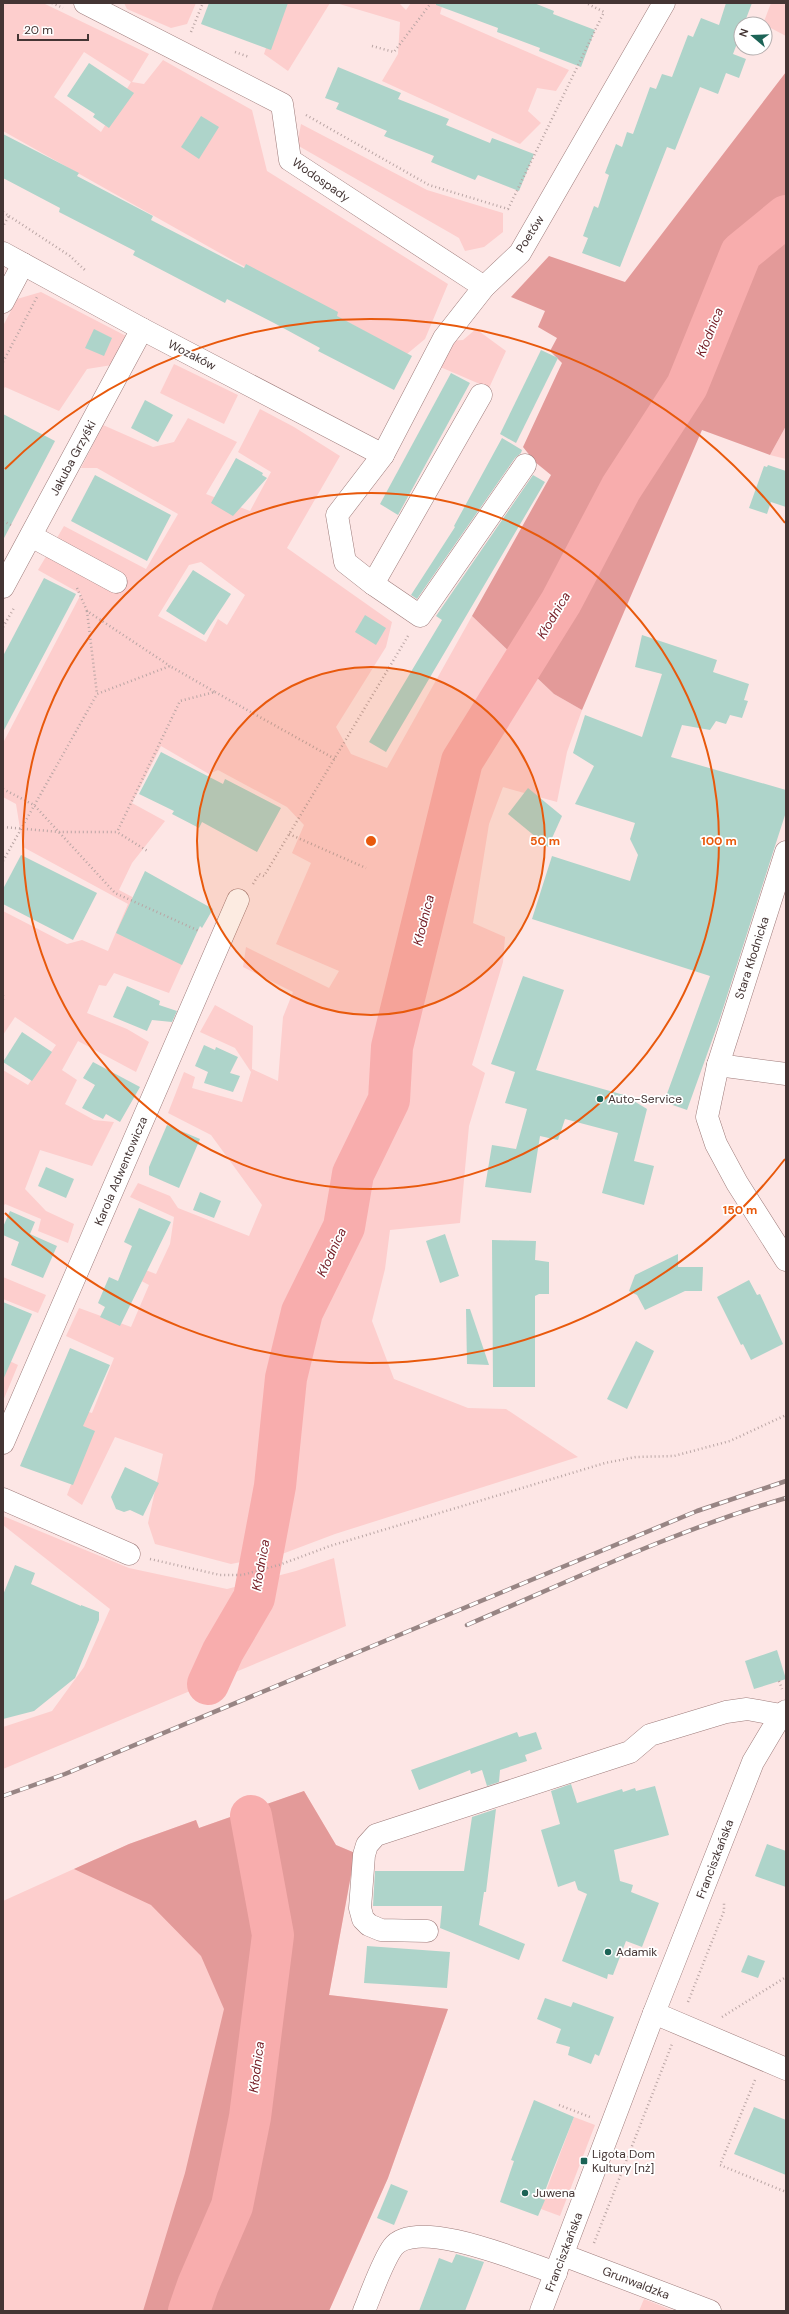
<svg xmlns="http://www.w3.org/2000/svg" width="789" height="2314" viewBox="0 0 789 2314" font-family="'DM Sans',sans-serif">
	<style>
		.green { fill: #fdcecd; fill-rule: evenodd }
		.forest { fill: #e39a99 }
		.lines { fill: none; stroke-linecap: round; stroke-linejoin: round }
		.river { stroke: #f8adad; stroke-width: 42 }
		.building { fill: #aed4ca }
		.minor-casing { stroke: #9e7c7b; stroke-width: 23 }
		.path { stroke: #b9a5a4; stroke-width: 2.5; stroke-dasharray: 1 3; stroke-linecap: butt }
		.minor { stroke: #fff; stroke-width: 22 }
		.rail-casing { stroke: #988584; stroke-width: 4.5 }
		.rail { stroke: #fff; stroke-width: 3; stroke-dasharray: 9; stroke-linecap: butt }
		.ring { fill: none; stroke: #e8590c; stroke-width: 2 }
		.poi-dot { fill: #1c6356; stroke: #fff; stroke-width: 1.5 }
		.labels { text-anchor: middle; stroke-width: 3.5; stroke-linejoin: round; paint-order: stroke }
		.street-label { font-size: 12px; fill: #443534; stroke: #fff }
		.poi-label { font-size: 12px; fill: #443534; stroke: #fff; text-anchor: start }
		.water-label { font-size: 13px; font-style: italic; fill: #772129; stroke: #fff }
		.centre { fill: #e8590c; stroke: #fff; stroke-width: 2 }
		.ring-label { font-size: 12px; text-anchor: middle; font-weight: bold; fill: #e8590c; stroke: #fff; stroke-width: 3.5; stroke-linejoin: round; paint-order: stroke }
	</style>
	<rect width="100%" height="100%" fill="#fde6e5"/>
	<g class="green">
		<path d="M3,3H43L149,54L132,82L144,84L163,60L252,110L267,171L448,284L425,339L407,354L234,261L3,131ZM84,52L131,82L101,132L54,97Z"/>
		<path d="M124,3H196L187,24L171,28L127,9Z"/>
		<path d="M281,3H330L288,71L264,54Z"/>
		<path d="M336,3H399L406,10L411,3H443L440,14L569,70L556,91L537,88L528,111L541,123L520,144L382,81L398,54L400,22Z"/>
		<path d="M771,3H786V36L763,24Z"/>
		<path d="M301,124L427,190L503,213V232L484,247L465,251L459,238L297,145Z"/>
		<path d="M41,292L128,337L112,365L87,369L59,411L5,387L3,390V326L17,299Z"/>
		<path d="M476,329L506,351L489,388L438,366L448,341L463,340Z"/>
		<path d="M174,364L238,395L224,424L160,393Z"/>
		<path d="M260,409L294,427L340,456L287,548L392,622L386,647L336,727L351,754L387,768L472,616L554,694L582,710L567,752L557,802L503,787L489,824L473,923L505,937L503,962L472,1065L485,1073L469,1126L460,1223L390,1230L385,1269L372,1321L394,1379L468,1408L506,1409L578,1457L335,1534L282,1554L231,1564L155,1544L148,1523L163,1454L115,1437L82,1505L67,1495L90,1434L49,1399L92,1413L114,1358L66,1336L79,1308L131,1327L149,1285L134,1277L135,1266L156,1274L170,1244L174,1217L130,1197L138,1183L170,1196L178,1208L249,1236L262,1205L211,1135L168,1113L184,1072L195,1077L192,1088L242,1102L251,1072L235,1048L200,1032L215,1005L253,1026L252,1069L278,1081L283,1017L293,992L243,967L246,947L329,988L339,971L276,944L311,863L292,853L304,825L287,807L218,770L209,774L161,746L132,803L165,821L132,863L119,890L197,931L169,993L114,973L106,986L99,985L87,1013L127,1029L149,1042L136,1072L78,1041L62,1070L77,1080L65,1104L94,1120L114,1122L92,1166L40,1150L25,1189L46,1211L74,1224L68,1243L38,1231L41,1219L5,1204L3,1207V1070L28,1085L56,1045L15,1017L3,1035V911L67,944L82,940L108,951L128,904L23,847L16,804L3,797V743L81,594L38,570L64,526L146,569L178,514L97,468H81L103,425L153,447L174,442L188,418L237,442L206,494L250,511L271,472L238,452ZM201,562L245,595L227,625L218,619L206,642L158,616L189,565Z"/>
		<path d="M786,426V459L770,455Z"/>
		<path d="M3,1277L46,1295L38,1313L3,1299Z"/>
		<path d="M3,1358L18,1365L3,1401Z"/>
		<path d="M3,1516L129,1568L227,1589L296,1571L334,1558L346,1626L3,1769V1727L52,1711L84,1667L110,1609L3,1525Z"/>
		<path d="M304,1791L336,1845L355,1853L329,1995L448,2009L388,2178L329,2311H3V1901L129,1844L196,1820L199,1828Z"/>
		<path d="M574,2117L595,2125L560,2216L541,2209L543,2199Z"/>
		<path d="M644,2299L674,2311H639Z"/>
	</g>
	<g class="forest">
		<path d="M786,72V426L770,455L702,430L582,710L554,694L472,616L551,475L535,462L523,447L562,363L550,351L557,338L538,327L545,311L511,297L549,256L625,282Z"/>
		<path d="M304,1791L336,1845L355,1853L329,1995L448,2009L388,2178L329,2311H143L185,2173L224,2009L201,1956L151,1905L74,1869L129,1844L196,1820L199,1828Z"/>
	</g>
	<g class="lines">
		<g class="river">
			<path d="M208,1684L223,1651L254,1598L275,1486L286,1378L302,1312L344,1227L353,1174L389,1100L392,1047L462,761L561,602L621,488L687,386L741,253L786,216"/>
			<path d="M189,2311L198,2285L232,2206L250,2117L273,1935L251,1816"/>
		</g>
	</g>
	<g class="building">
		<path d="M209,3H288L271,50L201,24Z"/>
		<path d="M436,3H534L554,11L553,14L595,30L581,67L539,51L540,48L497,32L498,28L436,5Z"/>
		<path d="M726,3H752L744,24H741V33L733,54L746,59L739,78L726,73L718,94L700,87L675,150L667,147L620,267L582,253L588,238L583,236L594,206L598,208L609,175L605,173L616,144L622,147L627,132L633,134L650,87L656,89L662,74L672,77L688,35L693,37L701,18L719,25Z"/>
		<path d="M89,63L134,93L109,128L93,117L95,114L67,96Z"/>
		<path d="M338,67L401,93L398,99L449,119L446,125L490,143L492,138L534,154L519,191L478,175L475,180L431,162L434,156L384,136L387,131L336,109L339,103L325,98Z"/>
		<path d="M201,116L219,127L199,159L181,147Z"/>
		<path d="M3,134L79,173L77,176L153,216L151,220L244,268L246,264L338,312L337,316L412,356L394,390L318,351L320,348L274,323L227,299L225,303L133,255L135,251L59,212L60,208L3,178Z"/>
		<path d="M94,329L112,338L104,356L85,348Z"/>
		<path d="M541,350L558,358L516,443L500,434Z"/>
		<path d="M451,373L470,383L398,515L380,504Z"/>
		<path d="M145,400L173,415L158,442L131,428Z"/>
		<path d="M3,414L55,441L3,540Z"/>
		<path d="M502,438L522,450L521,453L515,458L417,599L411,595L455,527L454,526Z"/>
		<path d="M236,458L263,473L262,475L267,478L233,516L211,503Z"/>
		<path d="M768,465L786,471V507L771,502L767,514L749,508L764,466L767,467Z"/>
		<path d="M95,475L171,515L147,561L71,521Z"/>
		<path d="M533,475L545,482L386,752L369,742L442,620L436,616Z"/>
		<path d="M193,570L231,594L204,635L166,611Z"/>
		<path d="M44,578L76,594L3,732V656Z"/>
		<path d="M365,615L386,628L376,645L355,632Z"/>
		<path d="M642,635L717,660L713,672L749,684L744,700L748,701L742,718L730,715L726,724L716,721L710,730L682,725L671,757L786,790V812L775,846L719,1021L687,1110L664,1102L710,976L532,919L552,856L630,881L638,855L630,839L635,823L575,804L594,766L573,753L585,715L642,737L662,674L635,667Z"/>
		<path d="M161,752L223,784L225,779L281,808L257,852L202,822L199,828L172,814L174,811L139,794Z"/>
		<path d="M528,788L562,816L548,847L508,814Z"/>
		<path d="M21,855L97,893L73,940L3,904V889Z"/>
		<path d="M145,871L213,909L202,928L200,926L182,965L116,933Z"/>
		<path d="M523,976L564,990L536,1070L624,1095L647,1109L634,1161L654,1166L644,1205L602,1193L618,1133L565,1119L558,1140L540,1136L531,1193L485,1187L492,1145L516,1149L527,1109L505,1103L515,1072L491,1064Z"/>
		<path d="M127,986L160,1001L159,1005L177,1011L172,1022L152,1020L147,1031L113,1017Z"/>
		<path d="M22,1032L52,1052L32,1081L3,1062Z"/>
		<path d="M204,1045L215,1050L216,1047L238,1057L230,1073L240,1076L233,1092L204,1083L208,1072L195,1066Z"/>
		<path d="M93,1062L140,1087L120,1122L106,1114L103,1119L82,1108L95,1085L83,1078Z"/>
		<path d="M167,1125L200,1139L179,1188L149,1175V1167Z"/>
		<path d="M46,1167L74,1179L66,1198L38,1186Z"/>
		<path d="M200,1192L221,1201L214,1218L193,1210Z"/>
		<path d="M139,1208L171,1222L120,1326L100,1317L105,1307L98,1303L109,1277L118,1281L132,1246L124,1242Z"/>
		<path d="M10,1211L35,1222L30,1234L57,1246L43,1278L11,1265L19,1242L3,1235V1227Z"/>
		<path d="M445,1234L459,1276L440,1283L426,1241Z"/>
		<path d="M492,1240L536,1241L535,1260L549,1262V1294H539L535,1296V1387H493Z"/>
		<path d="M678,1254V1267H703L702,1291H685L645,1310L637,1295L629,1291L635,1275Z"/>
		<path d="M749,1280L757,1295L760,1294L783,1344L751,1360L743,1344L741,1345L717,1297Z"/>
		<path d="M3,1302L32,1314L3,1380Z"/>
		<path d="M466,1309H470L489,1365L467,1364Z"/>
		<path d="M636,1341L654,1351L627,1409L607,1399Z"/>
		<path d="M70,1348L110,1365L83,1426L95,1431L73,1485L20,1466Z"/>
		<path d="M125,1467L159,1483L143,1516L130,1510L124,1512L116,1509L111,1497Z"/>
		<path d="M15,1565L35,1573L31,1584L81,1606V1605L99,1612V1620L75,1678L34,1711L3,1719V1595Z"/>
		<path d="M777,1650L786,1679L754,1689L745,1661Z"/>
		<path d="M517,1732L519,1737L536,1732L542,1749L525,1755L527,1761L500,1770L499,1782L487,1786L482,1770L471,1774L470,1770L419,1790L411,1770Z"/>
		<path d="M571,1784L577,1803L622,1789L623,1792L635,1788L636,1791L655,1786L669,1835L614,1850L620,1881L633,1885L631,1892L659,1903L642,1947L626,1941L613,1975L608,1974L607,1979L562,1961L587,1894L578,1890L575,1881L558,1887L541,1830L560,1824L551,1791Z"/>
		<path d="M496,1809L486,1892H484L479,1925L525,1944L519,1960L440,1928L442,1906H373L375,1871H464L472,1817Z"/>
		<path d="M767,1844L786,1851V1887L755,1876Z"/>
		<path d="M367,1946L450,1952L447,1988L364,1983Z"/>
		<path d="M748,1955L765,1961L758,1978L741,1972Z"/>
		<path d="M545,1998L571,2007L573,2002L614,2017L599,2056L595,2054L591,2064L568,2055L570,2047L556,2043L561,2029L537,2019Z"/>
		<path d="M534,2100L574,2117L551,2175L542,2199L545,2200L538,2216L500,2202L514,2161L511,2160Z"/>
		<path d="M754,2107L786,2120V2175L734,2154Z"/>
		<path d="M391,2184L408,2191L394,2225L377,2218Z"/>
		<path d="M456,2254L484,2262L465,2311H419L439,2258L452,2263Z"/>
	</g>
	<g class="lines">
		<g class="minor-casing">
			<g id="minor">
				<path d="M85,3L282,104L290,160L484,287"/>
				<path d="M3,253L142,329L383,455"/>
				<path d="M3,302L23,264"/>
				<path d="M481,395L373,584L420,616L525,465"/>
				<path d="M31,536L116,582"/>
				<path d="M373,584L345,562L337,515L383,455L444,338L484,287L520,253L664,3"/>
				<path d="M3,587L142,329"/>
				<path d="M786,852L718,1065L707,1117L716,1144L737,1183L786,1260"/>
				<path d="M718,1065L786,1074"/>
				<path d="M3,1443L238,900"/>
				<path d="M3,1499L129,1554"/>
				<path d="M427,1931L381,1930L369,1925L363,1919L360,1908L364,1855L367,1845L376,1835L630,1752L650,1735L726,1712L747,1709L781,1715"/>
				<path d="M654,2013L786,2069"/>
				<path d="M563,2255L710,2311"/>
				<path d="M364,2311C371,2294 383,2260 393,2247C416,2216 525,2263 556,2273"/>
				<path d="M541,2311L654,2013L753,1762L781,1715L786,1711"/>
			</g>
		</g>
		<g class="path">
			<path d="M52,3L63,8"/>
			<path d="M191,32L203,3"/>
			<path d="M372,46L394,52L431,3"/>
			<path d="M235,52L249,57"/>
			<path d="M306,115L429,185L508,209L604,12L586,3"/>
			<path d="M3,212L9,216L3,226"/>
			<path d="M9,216L70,256L86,271"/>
			<path d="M3,362L37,297"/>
			<path d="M3,521L11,525"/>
			<path d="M77,588L87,611L170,666"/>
			<path d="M87,611L97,694"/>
			<path d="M3,627L14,608"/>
			<path d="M215,692L335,759"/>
			<path d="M3,789L34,805L115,893L199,931"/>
			<path d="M3,827L60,832H117L149,852"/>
			<path d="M289,834L366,868"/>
			<path d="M3,861L97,694L170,666L215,692L180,701L117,832"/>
			<path d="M253,884L259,874L264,876L408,636"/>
			<path d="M3,995V1002"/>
			<path d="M150,1559L220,1575H242L279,1565L330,1546L605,1463L636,1457L674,1456L730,1441L786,1415"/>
			<path d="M779,1681L782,1689"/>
			<path d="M688,2002L724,1911V1902"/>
			<path d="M722,2017L786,1977"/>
			<path d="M755,2080L720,2165L786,2192"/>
			<path d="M559,2105L590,2117"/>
			<path d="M594,2243L672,2044"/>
		</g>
		<use href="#minor" class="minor"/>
		<g class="rail-casing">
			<g id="rail">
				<path d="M467,1625C572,1580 676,1530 786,1498"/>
				<path d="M3,1796L65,1774L697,1511L786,1481"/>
			</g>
		</g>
		<use href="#rail" class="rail"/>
	</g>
	<circle cx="371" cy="841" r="174" fill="#e8590c" fill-opacity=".12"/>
	<g class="ring">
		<circle cx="371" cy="841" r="174"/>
		<circle cx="371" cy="841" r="348"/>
		<path d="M785 1159A522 522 0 0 1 5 1213M5 469A522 522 0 0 1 785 523"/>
	</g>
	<g class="poi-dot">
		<circle cx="600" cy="1099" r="4"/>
		<circle cx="608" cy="1952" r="4"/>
		<rect x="580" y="2157" width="8" height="8" rx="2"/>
		<circle cx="525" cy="2193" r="4"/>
	</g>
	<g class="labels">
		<g class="street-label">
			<text transform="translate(321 180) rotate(35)" y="4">Wodospady</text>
			<text transform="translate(530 234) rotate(-58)" y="4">Poetów</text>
			<text transform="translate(192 355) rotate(27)" y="4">Wozaków</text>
			<text transform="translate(73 458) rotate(-62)" y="4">Jakuba Grzyśki</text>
			<text transform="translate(752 958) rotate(-72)" y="4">Stara Kłodnicka</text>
			<text transform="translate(121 1171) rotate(-67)" y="4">Karola Adwentowicza</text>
			<text transform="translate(715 1859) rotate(-69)" y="4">Franciszkańska</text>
			<text transform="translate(564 2252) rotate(-69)" y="4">Franciszkańska</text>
			<text transform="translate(636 2283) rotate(21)" y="4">Grunwaldzka</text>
		</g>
		<g class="poi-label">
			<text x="608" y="1103">Auto-Service</text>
			<text x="616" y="1956">Adamik</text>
			<text x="592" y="2158">Ligota Dom<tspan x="592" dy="14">Kultury [nż]</tspan></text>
			<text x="533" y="2197">Juwena</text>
		</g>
		<g class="water-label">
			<text transform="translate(709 332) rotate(-68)" y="5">Kłodnica</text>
			<text transform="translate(553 615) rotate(-59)" y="5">Kłodnica</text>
			<text transform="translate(423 920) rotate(-76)" y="5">Kłodnica</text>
			<text transform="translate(331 1252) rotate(-65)" y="5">Kłodnica</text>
			<text transform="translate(260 1565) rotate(-80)" y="5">Kłodnica</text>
			<text transform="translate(256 2067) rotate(-83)" y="5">Kłodnica</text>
		</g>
	</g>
	<circle cx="371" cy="841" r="6" class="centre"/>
	<g class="ring-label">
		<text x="545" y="845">50 m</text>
		<text x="719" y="845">100 m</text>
		<text x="740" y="1214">150 m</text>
	</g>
	<rect width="789" height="2314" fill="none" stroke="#443534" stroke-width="8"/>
	<g transform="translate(753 36) rotate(289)"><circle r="19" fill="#ffffff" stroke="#b4aeae"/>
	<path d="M0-3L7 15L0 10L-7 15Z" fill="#1c6356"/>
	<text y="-6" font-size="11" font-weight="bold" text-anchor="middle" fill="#443534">N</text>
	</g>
	<path d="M18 34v6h70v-6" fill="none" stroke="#443534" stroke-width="2"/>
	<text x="24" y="34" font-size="12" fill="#443534" stroke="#ffffff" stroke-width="3" paint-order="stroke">20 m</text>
</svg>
